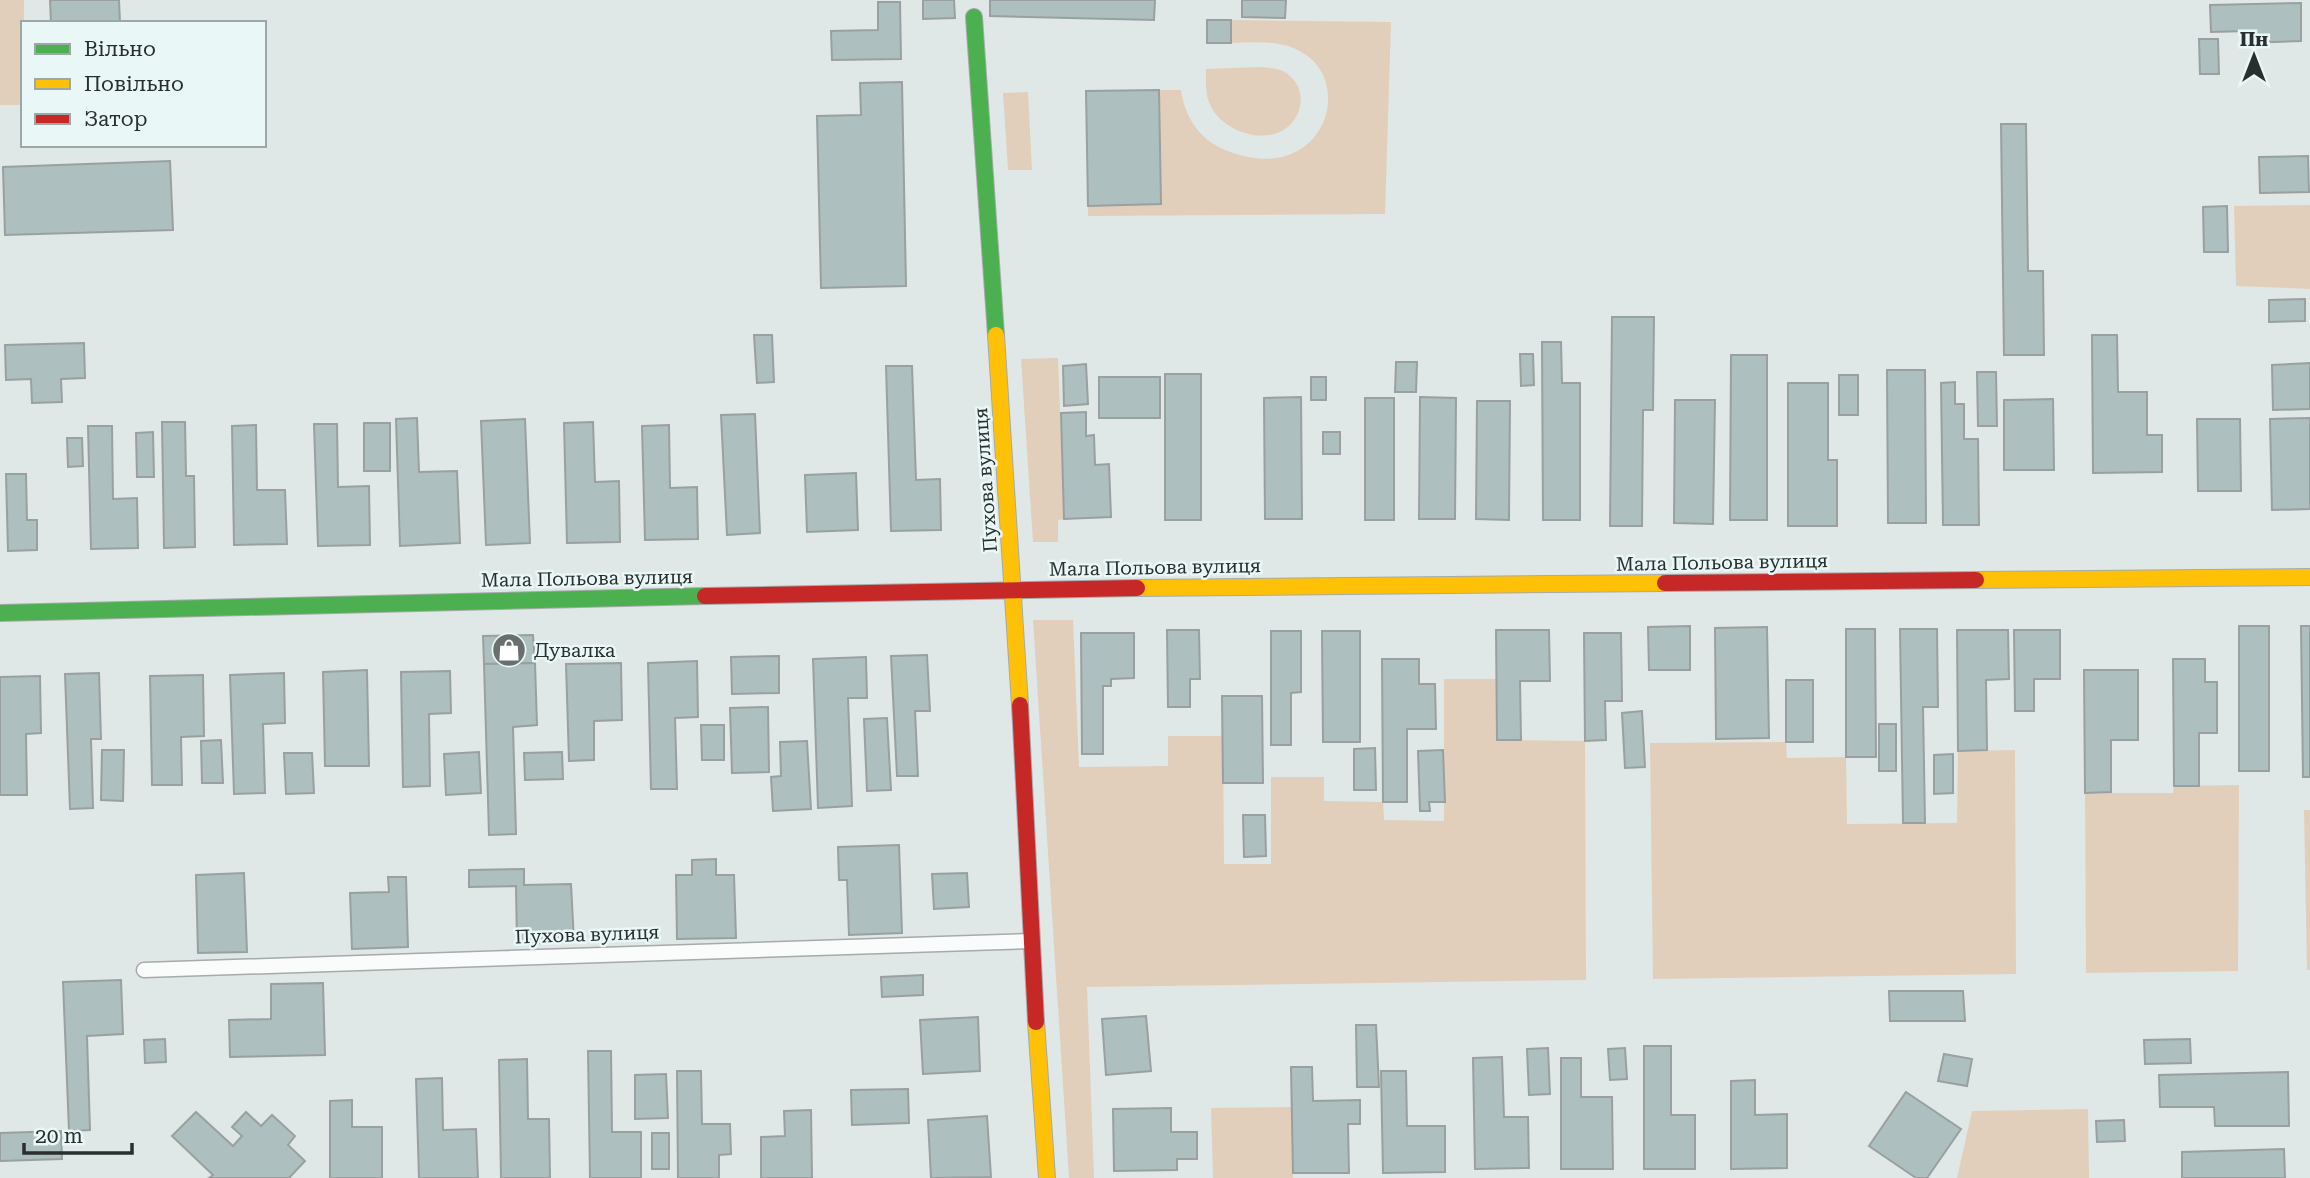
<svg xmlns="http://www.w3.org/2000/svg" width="2310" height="1178" viewBox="0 0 2310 1178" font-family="'Roboto Serif',serif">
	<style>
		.green { fill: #e1cfbc }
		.building { fill: #adbfbf; stroke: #9aa0a0; stroke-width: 2 }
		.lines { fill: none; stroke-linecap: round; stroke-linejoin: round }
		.lane-casing { stroke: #a5aaaa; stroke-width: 17 }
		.fast-casing { stroke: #a5aaaa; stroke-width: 18 }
		.slow-casing { stroke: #a5aaaa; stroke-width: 18 }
		.jam-casing { stroke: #a5aaaa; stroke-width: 18 }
		.lane { stroke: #fafbfb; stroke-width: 14 }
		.fast { stroke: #4caf50; stroke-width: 16 }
		.slow { stroke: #ffc107; stroke-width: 16 }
		.jam { stroke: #c62828; stroke-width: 16 }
		.labels { text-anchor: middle; stroke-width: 5; stroke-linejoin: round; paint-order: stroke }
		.street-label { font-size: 19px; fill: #292e2e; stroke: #eaf7f7 }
		.poi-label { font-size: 19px; fill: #292e2e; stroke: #eaf7f7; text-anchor: start }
	</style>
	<rect width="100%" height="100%" fill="#e0e7e7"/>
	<g class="green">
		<path d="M0,0H24L23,105H0Z"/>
		<path d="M1231,20L1391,22L1385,214L1088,216V206L1161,204L1159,90H1181C1184,115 1199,139 1223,149C1330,196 1367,60 1279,44C1264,41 1247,43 1231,43Z"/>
		<path d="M1260,67C1270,68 1282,68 1290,76C1308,92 1302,120 1282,131C1257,144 1218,128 1209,102C1205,92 1206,80 1206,69Z"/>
		<path d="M1028,92L1032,170H1008L1003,93Z"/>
		<path d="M2310,205V289L2236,286L2234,206Z"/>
		<path d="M1058,358L1064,519L1058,520V542H1033L1021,359Z"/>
		<path d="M1033,620H1073L1079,767L1168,766V736H1223L1224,864H1271V777H1324V801L1383,802L1384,820L1444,821V679H1497V740L1585,741L1586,980L1087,987L1094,1178H1069Z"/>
		<path d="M1786,742L1787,758L1846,757L1847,824L1957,823L1958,751L2015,750L2016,974L1653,979L1650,743Z"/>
		<path d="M2239,785L2238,971L2086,973L2085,793H2173L2174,786Z"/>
		<path d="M2304,810H2310V970H2307Z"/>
		<path d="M1292,1107L1293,1178H1213L1211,1108Z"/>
		<path d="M2088,1109L2089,1178H1957L1972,1111Z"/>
	</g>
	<g class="building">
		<path d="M50,0H119L120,23H51Z"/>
		<path d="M923,0H954L955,18L923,19Z"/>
		<path d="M990,0H1155L1154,20L990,16Z"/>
		<path d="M1242,0H1286L1285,18L1242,17Z"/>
		<path d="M878,2H900L901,59L832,60L831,31L878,30Z"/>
		<path d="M2301,3V41L2250,43L2249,31L2211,32L2210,5Z"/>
		<rect x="1207" y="20" width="24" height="23"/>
		<path d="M2199,39H2218L2219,74H2200Z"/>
		<path d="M902,82L906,286L821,288L817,116L861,115L860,83Z"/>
		<path d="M1159,90L1161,204L1088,206L1086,91Z"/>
		<path d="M2001,124H2026L2028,271H2043L2044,355H2004Z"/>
		<path d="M2308,156L2309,192L2260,193L2259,157Z"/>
		<path d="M170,161L173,230L5,235L3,167Z"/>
		<path d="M2227,206L2228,252H2204L2203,207Z"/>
		<path d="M2305,299V321L2269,322V300Z"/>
		<path d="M1612,317H1654L1653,410H1643L1642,526H1610Z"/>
		<path d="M754,335H772L774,382L757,383Z"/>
		<path d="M2092,335H2117L2118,392H2147V435H2162V472L2093,473Z"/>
		<path d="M1542,342H1561L1562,383H1580V520H1543Z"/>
		<path d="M84,343L85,378L61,379L62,402L32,403L31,379L6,380L5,345Z"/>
		<path d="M1520,354H1533L1534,385L1521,386Z"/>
		<path d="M1731,355H1767V520H1730Z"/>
		<path d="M1396,362H1417L1416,392H1395Z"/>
		<path d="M2310,363V409L2273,410L2272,365Z"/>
		<path d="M1086,364L1088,404L1064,406L1063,366Z"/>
		<path d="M886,366H912L916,480L940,479L941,530L891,531Z"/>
		<path d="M1887,370H1925L1926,523H1888Z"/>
		<path d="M1977,372H1996L1997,426H1978Z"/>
		<rect x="1165" y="374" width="36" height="146"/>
		<rect x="1839" y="375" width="19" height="40"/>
		<rect x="1099" y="377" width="61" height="41"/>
		<rect x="1311" y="377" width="15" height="23"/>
		<path d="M1955,382V404H1964V439H1978L1979,525H1943L1941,383Z"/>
		<path d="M1788,383H1828V460H1837V526H1788Z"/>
		<path d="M1301,397L1302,519H1265L1264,398Z"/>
		<path d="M1420,397L1456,398L1455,519H1419Z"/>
		<rect x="1365" y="398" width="29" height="122"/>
		<path d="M2053,399L2054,470H2004V400Z"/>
		<path d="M1675,400H1715L1713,524L1674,523Z"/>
		<path d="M1477,401H1510L1509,520L1476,519Z"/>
		<path d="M1086,412V436L1094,435L1095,465L1109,464L1111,517L1064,519L1061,413Z"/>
		<path d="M755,414L760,533L727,535L721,415Z"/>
		<path d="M417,418L419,472L457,471L460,543L400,546L396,419Z"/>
		<path d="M2310,418V509L2272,510L2270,419Z"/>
		<path d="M525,419L530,543L486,545L481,421Z"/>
		<path d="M2197,419H2240L2241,491H2198Z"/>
		<path d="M162,422H185L186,476H194L195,547L164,548Z"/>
		<path d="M593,422L595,482L619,481L620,542L567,543L564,423Z"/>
		<rect x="364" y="423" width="26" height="48"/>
		<path d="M314,424H337L338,487L369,486L370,545L318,546Z"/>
		<path d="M256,425L257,490H285L287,544L234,545L232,426Z"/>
		<path d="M669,425L670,488L697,487L698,539L645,540L642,426Z"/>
		<path d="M88,426H112L113,499L137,498L138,548L91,549Z"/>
		<path d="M153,432L154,477H137L136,433Z"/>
		<rect x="1323" y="432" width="17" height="22"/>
		<path d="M67,438H82L83,466L68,467Z"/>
		<path d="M856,473L858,530L807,532L805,475Z"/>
		<path d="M6,474H26L27,520H37V550L8,551Z"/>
		<path d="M1690,626V670H1649L1648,627Z"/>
		<rect x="2239" y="626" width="30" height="145"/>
		<path d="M2301,626H2310V777H2303Z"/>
		<path d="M1767,627L1769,738L1716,739L1715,628Z"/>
		<path d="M1846,629H1875L1876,757H1846Z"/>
		<path d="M1900,629H1937L1938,707H1923L1925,823H1903Z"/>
		<path d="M1167,630H1199L1200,679H1190V707H1168Z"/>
		<path d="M1496,630H1549L1550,681H1520L1521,740H1497Z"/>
		<path d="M1957,630H2008L2009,679L1986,680L1987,750L1958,751Z"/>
		<path d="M2014,630H2060V679H2034V711H2015Z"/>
		<path d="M1271,631H1301V692L1291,693V745H1271Z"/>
		<path d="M1322,631H1360V742H1323Z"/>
		<path d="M1081,633H1134V678L1111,679V686H1103V754H1082Z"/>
		<path d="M1584,633H1621L1622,701H1605L1606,740L1585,741Z"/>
		<path d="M533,635L535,663L484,664L483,636Z"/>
		<path d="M927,655L930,711H915L918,776H897L891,656Z"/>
		<path d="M779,656V693L732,694L731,657Z"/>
		<path d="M866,657L867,698H848L852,806L818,808L813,659Z"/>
		<path d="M1382,659H1419V684H1435L1436,729H1407V802H1383Z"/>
		<path d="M2173,659H2205V682H2217V733H2199V786H2174Z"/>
		<path d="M697,661L698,717L675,718L677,789H651L648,663Z"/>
		<path d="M535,663L537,725L513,727L516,834L489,835L484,664Z"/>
		<path d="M621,663L622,720L594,721V760L569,761L566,664Z"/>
		<path d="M367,670L369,766H325L323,672Z"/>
		<path d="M2084,670H2138V740H2111V792L2085,793Z"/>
		<path d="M450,671L451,713L429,714L430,786L403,787L401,672Z"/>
		<path d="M99,673L101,739H91L93,808L70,809L65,674Z"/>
		<path d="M284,673L285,723L263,724L265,793L234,794L230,675Z"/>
		<path d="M203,675L204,736L181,737L182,785H152L150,676Z"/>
		<path d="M40,676L41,733L26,734L27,795H0V677Z"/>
		<rect x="1786" y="680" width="27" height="62"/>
		<path d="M1222,696H1262L1263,783H1223Z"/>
		<path d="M768,707L769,772L732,773L730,708Z"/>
		<path d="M1642,711L1645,767L1625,768L1622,713Z"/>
		<path d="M887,718L891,790L867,791L864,719Z"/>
		<rect x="1879" y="724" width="17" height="47"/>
		<path d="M701,725H724V760H702Z"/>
		<path d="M221,740L223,783H202L201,741Z"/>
		<path d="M807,741L811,809L773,811L771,777L781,776L780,742Z"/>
		<path d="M1375,748L1376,790H1354V749Z"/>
		<path d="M102,750H124L123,801L101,800Z"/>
		<path d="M1443,750L1445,802H1429L1430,811H1420L1418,751Z"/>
		<path d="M479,752L481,793L446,795L444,754Z"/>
		<path d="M562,752L563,779L525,780L524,753Z"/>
		<path d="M284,753H312L314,793L286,794Z"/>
		<path d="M1953,754V793L1934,794V755Z"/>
		<path d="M1243,815H1265L1266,856L1244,857Z"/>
		<path d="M899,845L902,933L849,935L847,880H839L838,847Z"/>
		<path d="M716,859V875H734L736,938L677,939L676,875H692V860Z"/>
		<path d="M524,869V885L571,884L574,942L517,944L516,886L469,887V870Z"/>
		<path d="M244,873L247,952L198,953L196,875Z"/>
		<path d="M967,873L969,907L934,909L932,874Z"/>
		<path d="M388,877H406L408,947L352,949L350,893L389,892Z"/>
		<path d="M923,975V995L882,997L881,977Z"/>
		<path d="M121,980L123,1034L87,1036L90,1130L69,1131L63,982Z"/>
		<path d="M323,983L325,1055L230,1057L229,1020L271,1019V984Z"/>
		<path d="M1889,991H1963L1965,1021H1890Z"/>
		<path d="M1146,1016L1151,1071L1106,1075L1102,1019Z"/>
		<path d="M978,1017L980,1071L923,1074L920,1020Z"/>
		<path d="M1356,1025H1376L1379,1087H1357Z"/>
		<path d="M165,1039L166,1062L145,1063L144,1040Z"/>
		<path d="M2190,1039L2191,1063L2145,1064L2144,1040Z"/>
		<path d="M1644,1046H1671V1115H1695V1169H1644Z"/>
		<path d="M1548,1048L1550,1094L1529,1095L1527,1049Z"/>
		<path d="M1625,1048L1627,1079L1610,1080L1608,1049Z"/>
		<path d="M588,1051H611L612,1132H641V1178H590Z"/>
		<path d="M1944,1054L1972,1059L1967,1086L1938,1081Z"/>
		<path d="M1502,1057L1504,1117H1528L1529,1168L1475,1169L1473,1058Z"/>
		<path d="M1561,1058H1581V1097H1612L1613,1169H1561Z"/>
		<path d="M527,1059L528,1119H549L550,1178H501L499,1060Z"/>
		<path d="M1291,1067H1312L1313,1101L1360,1100V1124H1348L1349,1173H1293Z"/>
		<path d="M677,1071H701L702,1124H730L731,1154L719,1155V1178H678Z"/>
		<path d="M1381,1071H1406L1407,1126H1445V1172L1383,1173Z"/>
		<path d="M2288,1072L2289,1126H2215L2214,1107H2160L2159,1075Z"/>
		<path d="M666,1074L668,1118L635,1119V1075Z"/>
		<path d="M442,1078L443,1130L476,1129L478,1178H419L416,1079Z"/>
		<path d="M1755,1080V1115L1787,1114V1168L1731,1169V1081Z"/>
		<path d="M908,1089L909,1123L852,1125L851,1090Z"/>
		<path d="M1906,1092L1961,1129L1927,1178H1916L1869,1146Z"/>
		<path d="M352,1100V1127H382V1178H330V1101Z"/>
		<path d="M1171,1108V1132H1197V1159H1177V1170L1114,1171L1113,1109Z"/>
		<path d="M811,1110L812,1178H761V1137L785,1136L784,1111Z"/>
		<path d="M196,1112L233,1146L242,1136L232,1127L246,1112L261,1126L272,1115L295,1136L288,1145L305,1161L289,1178H209L213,1175L172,1136Z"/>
		<path d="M987,1116L991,1177L931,1178L928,1120Z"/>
		<path d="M2124,1120L2125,1141L2097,1142L2096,1121Z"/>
		<path d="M61,1131L62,1159L0,1161V1133Z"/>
		<rect x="652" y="1133" width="17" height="36"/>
		<path d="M2284,1149L2285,1178H2182V1152Z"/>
	</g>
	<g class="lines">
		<g class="lane-casing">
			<path id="lane" d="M144,970L1031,941"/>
		</g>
		<g class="fast-casing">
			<g id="fast">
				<path d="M974,17L996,335"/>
				<path d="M0,613L705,596"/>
			</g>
		</g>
		<g class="slow-casing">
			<g id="slow">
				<path d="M996,335L1020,705"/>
				<path d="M1976,580L2310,577"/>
				<path d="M1137,588L1665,583"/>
				<path d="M1036,1022L1047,1178"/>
			</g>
		</g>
		<g class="jam-casing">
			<g id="jam">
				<path d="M1665,583L1976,580"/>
				<path d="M705,596L1137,588"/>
				<path d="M1020,705L1036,1022"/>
			</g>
		</g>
		<use href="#lane" class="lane"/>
		<use href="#fast" class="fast"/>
		<use href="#slow" class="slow"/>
		<use href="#jam" class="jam"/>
	</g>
	<defs>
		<g id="shop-disc" transform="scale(1.75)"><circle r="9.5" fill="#696f6f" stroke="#eaf7f7"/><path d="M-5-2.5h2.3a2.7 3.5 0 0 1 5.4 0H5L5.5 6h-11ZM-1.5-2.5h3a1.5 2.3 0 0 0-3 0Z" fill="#fff"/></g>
	</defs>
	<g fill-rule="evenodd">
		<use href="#shop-disc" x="509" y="650"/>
	</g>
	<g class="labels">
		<g class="street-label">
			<text transform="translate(985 480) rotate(-94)" y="7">Пухова вулиця</text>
			<text transform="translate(1722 562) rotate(-1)" y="7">Мала Польова вулиця</text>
			<text transform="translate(1155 567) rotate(-1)" y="7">Мала Польова вулиця</text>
			<text transform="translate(587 578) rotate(-1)" y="7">Мала Польова вулиця</text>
			<text transform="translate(587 934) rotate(-2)" y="7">Пухова вулиця</text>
		</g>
		<g class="poi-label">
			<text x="534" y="657">Дувалка</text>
		</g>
	</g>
	<rect x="21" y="21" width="245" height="126" fill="#eaf7f7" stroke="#9da7a7" stroke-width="2"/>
	<rect x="35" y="44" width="35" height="10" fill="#4caf50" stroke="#9da7a7" stroke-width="2"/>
	<text x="84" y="56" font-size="21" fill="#292e2e">Вільно</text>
	<rect x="35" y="79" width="35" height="10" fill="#ffc107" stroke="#9da7a7" stroke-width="2"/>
	<text x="84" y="91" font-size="21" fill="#292e2e">Повільно</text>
	<rect x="35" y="114" width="35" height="10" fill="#c62828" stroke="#9da7a7" stroke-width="2"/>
	<text x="84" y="126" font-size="21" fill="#292e2e">Затор</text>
	<g transform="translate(2254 56)" stroke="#eaf7f7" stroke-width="5" paint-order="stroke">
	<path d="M0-5L12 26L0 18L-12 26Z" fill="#292e2e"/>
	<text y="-10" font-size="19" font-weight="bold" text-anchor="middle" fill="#292e2e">Пн</text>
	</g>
	<path d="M24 1143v10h108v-10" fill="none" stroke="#292e2e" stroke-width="3.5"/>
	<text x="35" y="1143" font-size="21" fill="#292e2e" stroke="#eaf7f7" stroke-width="5" paint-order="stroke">20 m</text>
</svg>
